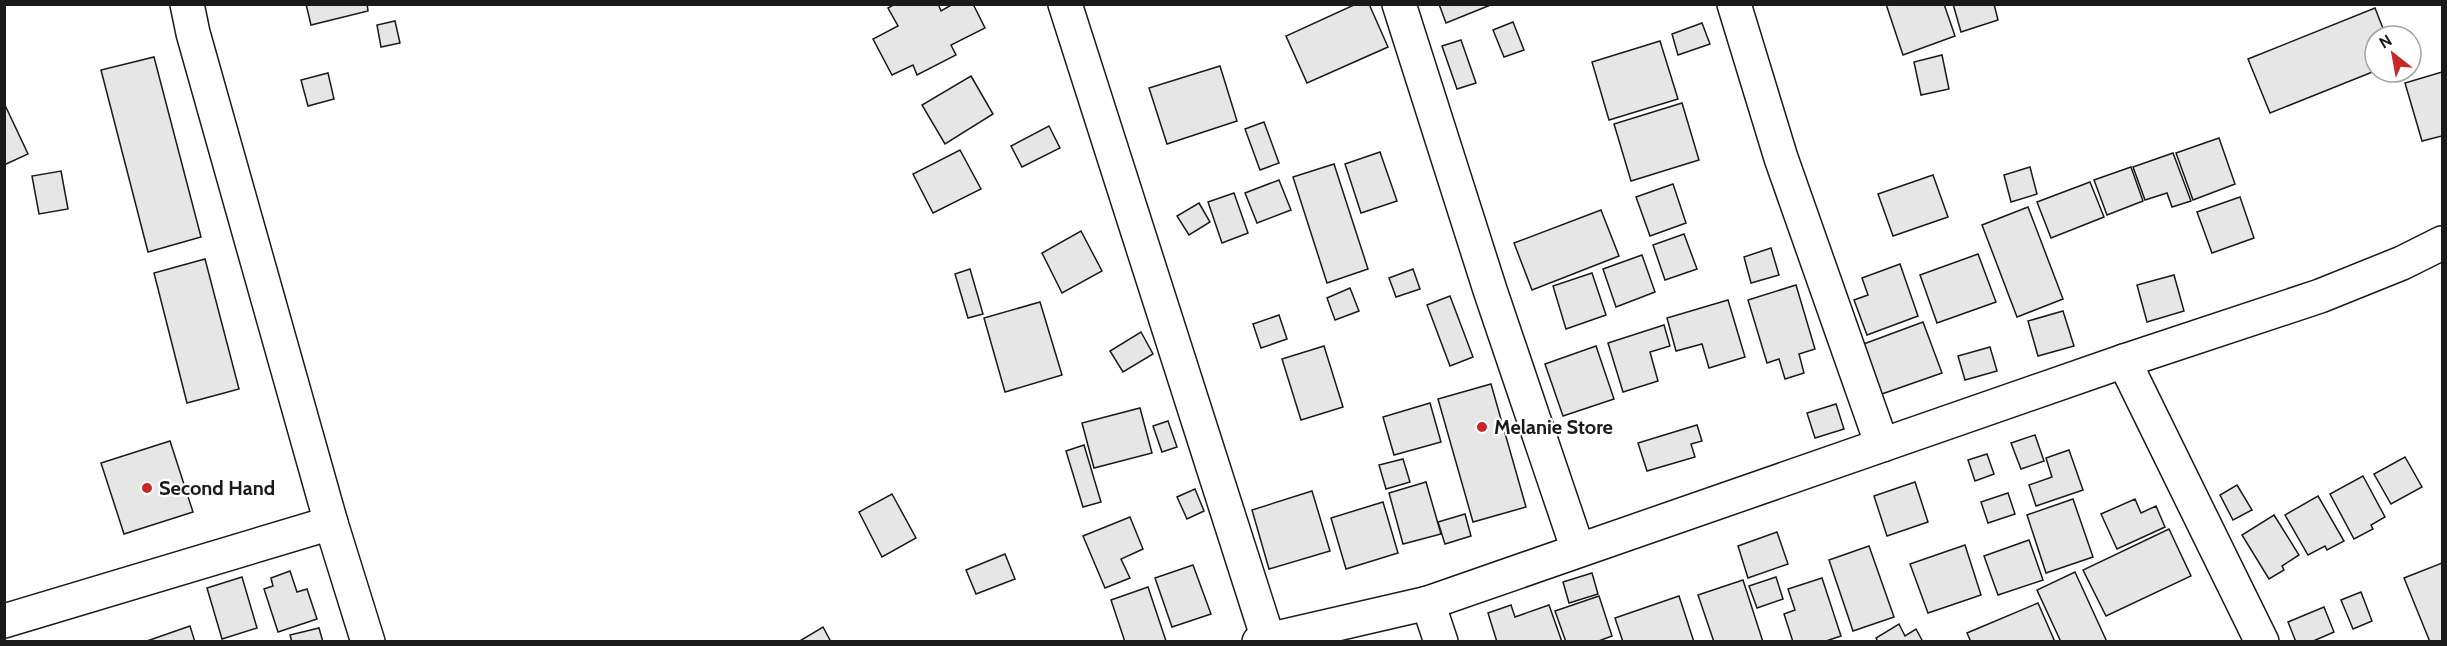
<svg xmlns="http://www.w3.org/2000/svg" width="2447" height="646" viewBox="0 0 2447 646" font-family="Cabin,sans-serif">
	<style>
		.building { fill: #e6e6e6; stroke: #1a1a1a; stroke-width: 1.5 }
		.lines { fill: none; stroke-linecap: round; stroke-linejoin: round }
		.minor-casing { stroke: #1a1a1a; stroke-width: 36 }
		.minor { stroke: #fff; stroke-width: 33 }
		.poi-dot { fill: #c62828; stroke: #fff; stroke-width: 2 }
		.labels { text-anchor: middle; stroke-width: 4.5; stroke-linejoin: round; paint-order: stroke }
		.poi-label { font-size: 20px; font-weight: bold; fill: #1a1a1a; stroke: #fff; text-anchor: start }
	</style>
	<rect width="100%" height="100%" fill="#fff"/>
	<g class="building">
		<path d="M306,4H367L368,11L311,25Z"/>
		<path d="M895,4H938L941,11L953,4H973L985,28L951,45L956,55L917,75L913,65L892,75L873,39L898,26L888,8Z"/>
		<path d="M1356,4H1369L1388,47L1307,83L1286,36Z"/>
		<path d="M1439,4H1493L1446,23Z"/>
		<path d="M1886,4H1944L1955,36L1903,55Z"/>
		<path d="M1953,4H1994L1998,20L1961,32Z"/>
		<path d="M2375,8L2386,36H2375V71L2270,113L2248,59Z"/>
		<path d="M395,21L400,43L381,47L377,25Z"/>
		<path d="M1513,22L1524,50L1504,57L1493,30Z"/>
		<path d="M1702,23L1710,44L1678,55L1672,34Z"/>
		<path d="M1461,40L1476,83L1457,89L1442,46Z"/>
		<path d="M1660,41L1678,99L1609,120L1592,62Z"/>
		<path d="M1942,55L1949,89L1921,95L1914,62Z"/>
		<path d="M154,57L201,237L148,252L101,70Z"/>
		<path d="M1220,66L1237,121L1167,144L1149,88Z"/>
		<path d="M2442,72V136L2422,141L2405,83Z"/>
		<path d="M328,73L334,99L308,106L301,80Z"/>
		<path d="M971,76L993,114L945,144L922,105Z"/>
		<path d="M4,103L28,154L4,165Z"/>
		<path d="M1682,103L1699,160L1631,181L1614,124Z"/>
		<path d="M1264,122L1279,163L1260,170L1245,129Z"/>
		<path d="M1049,126L1060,148L1022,167L1011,146Z"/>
		<path d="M2219,138L2235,184L2193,200L2176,153Z"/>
		<path d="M960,150L981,189L933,213L913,174Z"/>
		<path d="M1380,152L1397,201L1361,213L1345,164Z"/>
		<path d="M2173,153L2191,201L2172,207L2167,193L2145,200L2133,167Z"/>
		<path d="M1334,164L1368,269L1327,283L1293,177Z"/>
		<path d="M2030,167L2037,194L2011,202L2004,175Z"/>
		<path d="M2131,167L2143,201L2107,215L2094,180Z"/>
		<path d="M61,171L68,209L39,214L32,176Z"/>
		<path d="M1933,175L1948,217L1893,236L1878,194Z"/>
		<path d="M1279,180L1291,210L1257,223L1245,193Z"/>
		<path d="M2090,182L2104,217L2051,238L2037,202Z"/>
		<path d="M1673,184L1686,223L1650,236L1636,197Z"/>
		<path d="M1234,193L1248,233L1222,243L1208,202Z"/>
		<path d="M2240,197L2254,238L2212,253L2197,212Z"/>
		<path d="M1199,203L1210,222L1189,235L1177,216Z"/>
		<path d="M2028,207L2063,299L2017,317L1982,225Z"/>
		<path d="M1601,210L1619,256L1532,290L1514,243Z"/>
		<path d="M1081,231L1102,271L1062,293L1042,253Z"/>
		<path d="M1684,234L1697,269L1665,280L1653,245Z"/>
		<path d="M1771,248L1779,275L1751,283L1744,257Z"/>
		<path d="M1978,254L1996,302L1937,323L1920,275Z"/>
		<path d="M1642,255L1655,292L1616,307L1603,269Z"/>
		<path d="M205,259L239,389L187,403L154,273Z"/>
		<path d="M1900,264L1918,316L1867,335L1854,300L1868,295L1862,278Z"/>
		<path d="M970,269L983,314L968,318L955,274Z"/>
		<path d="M1413,269L1420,289L1396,297L1389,278Z"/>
		<path d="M1592,273L1606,315L1566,329L1553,286Z"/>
		<path d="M2174,275L2184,311L2147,322L2137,285Z"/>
		<path d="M1796,285L1815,349L1799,354L1804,373L1785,379L1779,359L1767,363L1748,300Z"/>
		<path d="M1350,288L1359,311L1335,320L1327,298Z"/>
		<path d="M1450,296L1473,357L1450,366L1427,305Z"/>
		<path d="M1728,300L1745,357L1709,368L1702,344L1676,351L1667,318Z"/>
		<path d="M1040,302L1062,375L1005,392L984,318Z"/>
		<path d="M2063,311L2074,346L2038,356L2028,321Z"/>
		<path d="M1279,315L1287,339L1261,348L1253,324Z"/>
		<path d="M1923,322L1942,373L1879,395L1861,345Z"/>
		<path d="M1664,325L1670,346L1650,352L1658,381L1623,392L1608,343Z"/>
		<path d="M1141,332L1153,354L1123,372L1110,351Z"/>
		<path d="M1324,346L1343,407L1301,420L1282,359Z"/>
		<path d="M1596,346L1614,399L1563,416L1545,364Z"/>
		<path d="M1990,347L1997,371L1965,380L1958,356Z"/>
		<path d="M1491,384L1526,507L1473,522L1438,399Z"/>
		<path d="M1430,403L1441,442L1394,455L1383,417Z"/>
		<path d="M1836,404L1844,429L1815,438L1807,413Z"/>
		<path d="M1140,408L1152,453L1094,468L1082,423Z"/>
		<path d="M1168,421L1177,447L1162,452L1153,426Z"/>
		<path d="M1697,425L1702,441L1691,444L1695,457L1647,471L1638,443Z"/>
		<path d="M2035,435L2044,461L2021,469L2011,443Z"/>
		<path d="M170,441L193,512L124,534L101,463Z"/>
		<path d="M1084,445L1101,502L1083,507L1066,451Z"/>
		<path d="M2069,450L2083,490L2036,506L2029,485L2052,477L2046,458Z"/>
		<path d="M1987,454L1994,474L1975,481L1968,460Z"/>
		<path d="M2405,457L2422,487L2391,504L2374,474Z"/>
		<path d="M1403,459L1410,482L1386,489L1379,465Z"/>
		<path d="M2363,476L2385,517L2371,525L2373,529L2354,539L2330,494Z"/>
		<path d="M1426,482L1441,534L1403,544L1389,493Z"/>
		<path d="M1915,482L1928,522L1887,536L1874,496Z"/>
		<path d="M2237,485L2252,510L2233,520L2220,495Z"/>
		<path d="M1195,489L1204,511L1187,519L1177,497Z"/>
		<path d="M1312,491L1330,551L1269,569L1252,510Z"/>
		<path d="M2008,493L2015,514L1988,523L1981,502Z"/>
		<path d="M892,494L916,538L882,557L859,512Z"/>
		<path d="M2318,496L2344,541L2327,550L2325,546L2308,555L2285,515Z"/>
		<path d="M2073,499L2093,557L2046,573L2027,515Z"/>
		<path d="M2135,499L2141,513L2156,506L2165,527L2117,549L2101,514Z"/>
		<path d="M1383,502L1398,553L1346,569L1331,518Z"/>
		<path d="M1465,514L1471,536L1445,544L1438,522Z"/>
		<path d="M2274,515L2299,555L2282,566L2284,570L2269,579L2242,535Z"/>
		<path d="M1130,517L1143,549L1121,559L1130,578L1105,588L1083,536Z"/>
		<path d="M2169,529L2191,576L2106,616L2083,570Z"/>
		<path d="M1777,532L1788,564L1748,578L1738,546Z"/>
		<path d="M2029,540L2043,580L1998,595L1984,556Z"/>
		<path d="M1965,545L1981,595L1928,613L1910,564Z"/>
		<path d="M1869,546L1894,617L1853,631L1829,560Z"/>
		<path d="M1005,554L1015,579L976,594L966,570Z"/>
		<path d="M2442,563V642H2430L2404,578Z"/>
		<path d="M1193,565L1211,614L1172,627L1155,578Z"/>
		<path d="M290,571L297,592L307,589L317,619L278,632L264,589L273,586L271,578Z"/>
		<path d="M2075,572L2107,642H2061L2037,590Z"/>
		<path d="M1592,573L1598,594L1569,603L1563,582Z"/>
		<path d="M242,577L257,628L222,639L207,588Z"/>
		<path d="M1776,577L1783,599L1757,608L1749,586Z"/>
		<path d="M1822,578L1841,636L1823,642H1793L1784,614L1795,610L1788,589Z"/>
		<path d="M1743,580L1763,642H1714L1698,595Z"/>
		<path d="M1148,587L1166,641L1125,642L1111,600Z"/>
		<path d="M2361,592L2372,621L2353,629L2341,600Z"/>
		<path d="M1599,596L1612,636L1596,642H1566L1555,611Z"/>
		<path d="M1679,596L1694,642H1623L1615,618Z"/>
		<path d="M2038,603L2055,642H1971L1967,633Z"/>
		<path d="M1511,605L1515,617L1549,605L1562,642H1497L1488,613Z"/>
		<path d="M2324,607L2334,632L2311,642H2296L2288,622Z"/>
		<path d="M1899,624L1905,636L1916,629L1923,642H1878L1876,638Z"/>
		<path d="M190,626L195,642H144Z"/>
		<path d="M823,627L831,642H798Z"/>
		<path d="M319,628L323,642H292L290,635Z"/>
	</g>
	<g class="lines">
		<g class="minor-casing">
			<g id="minor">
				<path d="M187,4L193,33L331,523L368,642"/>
				<path d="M1065,4L1268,639"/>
				<path d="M1399,4L1490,290L1578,550"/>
				<path d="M1734,4L1781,158L1882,445"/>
				<path d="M2124,361L2262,642"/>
				<path d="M1428,603L1441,642"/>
				<path d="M4,621L331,523"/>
				<path d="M1259,642L1428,603L2124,361L2320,296L2402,263L2442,243"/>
			</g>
		</g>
		<use href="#minor" class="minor"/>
	</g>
	<g class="poi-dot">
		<circle cx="1482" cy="427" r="6"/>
		<circle cx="147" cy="488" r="6"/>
	</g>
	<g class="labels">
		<g class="poi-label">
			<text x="1494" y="434">Melanie Store</text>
			<text x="159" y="495">Second Hand</text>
		</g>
	</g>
	<rect width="2447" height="646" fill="none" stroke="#1a1a1a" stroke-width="12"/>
	<g transform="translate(2393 54) rotate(329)"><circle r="28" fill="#ffffff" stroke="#a3a3a3" stroke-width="1.5"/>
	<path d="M0-4.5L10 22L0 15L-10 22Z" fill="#c62828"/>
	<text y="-9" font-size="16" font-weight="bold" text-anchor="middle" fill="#1a1a1a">N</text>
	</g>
</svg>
